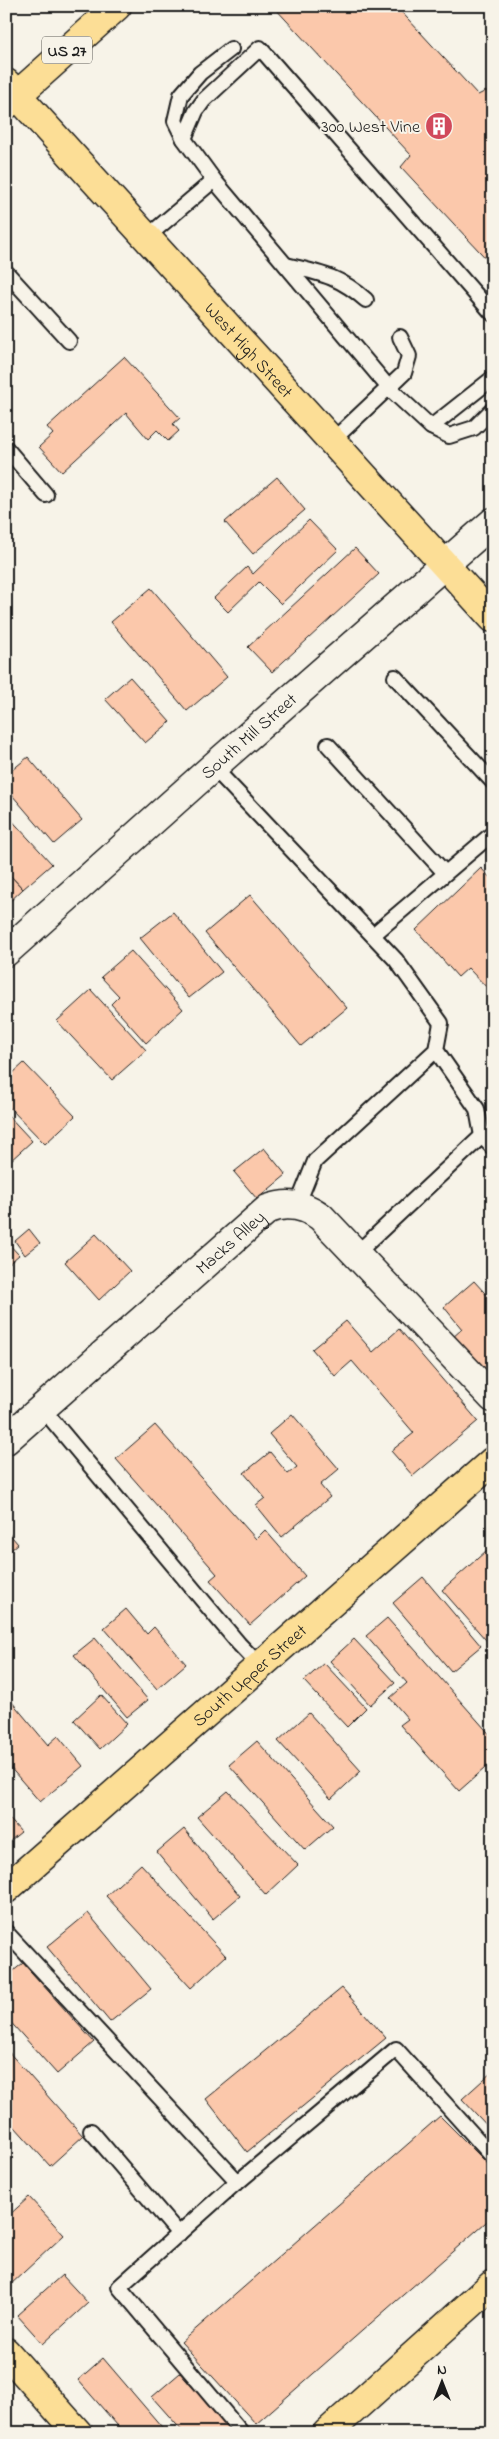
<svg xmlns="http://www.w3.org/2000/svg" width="499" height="2439" viewBox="0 0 499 2439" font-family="'Indie Flower',sans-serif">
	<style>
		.building { fill: #fbc8ab; stroke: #1c1c1c }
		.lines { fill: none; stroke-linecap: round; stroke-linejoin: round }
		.service-casing { stroke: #1c1c1c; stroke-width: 18 }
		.minor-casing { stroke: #1c1c1c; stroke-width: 31 }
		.primary-casing { stroke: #1c1c1c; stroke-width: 31 }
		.service { stroke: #f7f3e8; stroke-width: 14 }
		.minor { stroke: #f7f3e8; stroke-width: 28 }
		.primary { stroke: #fcde96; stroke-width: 28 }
		.labels { text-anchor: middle; stroke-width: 4; stroke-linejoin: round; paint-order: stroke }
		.shield { fill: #f7f3e8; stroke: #5e5c59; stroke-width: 1 }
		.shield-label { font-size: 16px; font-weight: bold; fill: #1c1c1c }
		.poi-label { font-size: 18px; fill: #1c1c1c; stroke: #f7f3e8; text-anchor: end }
		.street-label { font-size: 18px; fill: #1c1c1c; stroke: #f7f3e8 }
	</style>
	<rect width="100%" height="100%" fill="#f7f3e8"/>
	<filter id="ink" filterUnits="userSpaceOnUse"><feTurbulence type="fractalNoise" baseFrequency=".02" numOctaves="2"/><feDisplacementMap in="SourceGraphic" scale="10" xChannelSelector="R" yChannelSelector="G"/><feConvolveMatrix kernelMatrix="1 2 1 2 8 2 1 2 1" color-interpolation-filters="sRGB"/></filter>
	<g filter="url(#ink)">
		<g class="building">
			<path d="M273,6H396L478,95L486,91L493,98V266L401,167L411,155Z"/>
			<path d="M124,357L180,418L173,424L179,431L168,441L157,430L148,439L126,413L62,472L39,447L53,434L47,427Z"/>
			<path d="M277,477L305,510L253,554L225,522Z"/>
			<path d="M309,520L338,550L281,604L259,582L228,612L214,598L247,567L253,574Z"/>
			<path d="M355,548L379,574L272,672L248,647Z"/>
			<path d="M151,588L227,677L187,711L111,622Z"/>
			<path d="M130,677L170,722L145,743L105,699Z"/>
			<path d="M28,757L82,820L54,844L6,788V775Z"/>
			<path d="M6,814L52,864L23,889L6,871Z"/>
			<path d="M481,868L493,881V994L468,968L458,977L416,930Z"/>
			<path d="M6,871L23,889L6,905Z"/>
			<path d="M250,895L347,1008L301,1046L205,933Z"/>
			<path d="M173,912L222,972L189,998L140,938Z"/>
			<path d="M131,951L183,1009L146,1043L111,1004L119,996L101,977Z"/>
			<path d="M91,990L146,1050L112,1080L57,1021Z"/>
			<path d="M24,1063L75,1116L45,1144L6,1104V1068L12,1074Z"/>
			<path d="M6,1113L32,1141L9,1162L6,1159Z"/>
			<path d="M264,1148L286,1175L257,1199L234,1172Z"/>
			<path d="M29,1229L40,1243L25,1255L15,1241Z"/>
			<path d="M96,1234L130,1271L99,1300L65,1262Z"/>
			<path d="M6,1241L19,1255L6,1266Z"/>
			<path d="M474,1281L493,1302V1388L451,1339L462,1329L444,1307Z"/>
			<path d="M346,1321L373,1352L399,1329L478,1421L413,1476L391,1451L414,1433L352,1361L335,1376L312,1349Z"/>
			<path d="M292,1414L339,1469L320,1485L330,1497L282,1537L256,1505L265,1498L244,1473L270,1452L288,1474L297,1467L269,1434Z"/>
			<path d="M155,1425L256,1539L265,1530L305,1576L250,1625L210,1580L217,1574L116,1459Z"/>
			<path d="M6,1530L18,1544L6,1554Z"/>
			<path d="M486,1551L493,1558V1648L442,1590Z"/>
			<path d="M423,1577L481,1646L451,1671L393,1603Z"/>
			<path d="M126,1609L147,1634L154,1627L186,1664L157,1689L104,1628Z"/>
			<path d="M387,1618L493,1738V1761L459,1791L400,1725L408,1719L390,1698L407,1683L366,1636Z"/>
			<path d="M95,1638L148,1700L127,1717L74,1655Z"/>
			<path d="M354,1639L395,1683L370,1705L330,1661Z"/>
			<path d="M324,1663L366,1708L347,1727L304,1681Z"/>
			<path d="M6,1695L48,1745L58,1736L83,1766L40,1802L8,1765H6Z"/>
			<path d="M101,1695L127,1724L100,1749L74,1720Z"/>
			<path d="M309,1713L361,1771L331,1799L278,1741Z"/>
			<path d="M257,1741L333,1826L305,1850L229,1765Z"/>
			<path d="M228,1791L298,1865L266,1895L197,1817Z"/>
			<path d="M6,1815L21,1832L6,1844Z"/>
			<path d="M184,1829L240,1896L213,1919L157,1852Z"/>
			<path d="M141,1864L226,1956L191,1988L106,1896Z"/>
			<path d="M88,1913L151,1989L110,2022L47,1947Z"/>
			<path d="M23,1963L94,2042L57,2074L6,2017V1977Z"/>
			<path d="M342,1988L386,2038L247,2152L206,2099Z"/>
			<path d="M6,2049L83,2136L50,2166L6,2117Z"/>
			<path d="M493,2071V2132L462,2099Z"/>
			<path d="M440,2116L493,2169V2216L256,2424L181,2342Z"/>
			<path d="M29,2197L64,2235L10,2285L6,2282V2218Z"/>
			<path d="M62,2275L88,2303L43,2344L17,2315Z"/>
			<path d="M103,2358L167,2433H124L78,2380Z"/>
			<path d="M180,2373L233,2433H184L152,2397Z"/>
		</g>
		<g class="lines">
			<g class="service-casing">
				<g id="service">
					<path d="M231,49L200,73L181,95L175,121L184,139L214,180L389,388L431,427L449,436L474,428L493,409"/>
					<path d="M184,139L196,111L204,100L260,48L493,314"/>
					<path d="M147,237L214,180"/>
					<path d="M286,265C320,273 339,276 366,300"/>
					<path d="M6,272L69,341"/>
					<path d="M431,427L493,378"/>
					<path d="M333,440L404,373L409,356L400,337"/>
					<path d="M6,448L46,495"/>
					<path d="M395,677L493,782"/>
					<path d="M328,745L445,873"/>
					<path d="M213,767L396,960L441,1023L436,1050L315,1161L297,1206"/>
					<path d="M373,935L493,833"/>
					<path d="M436,1050L477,1109L482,1136L493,1148"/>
					<path d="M356,1254L482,1136"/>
					<path d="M42,1408L239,1644L260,1666"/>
					<path d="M6,1932L238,2182L396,2049L493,2157"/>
					<path d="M91,2131L179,2234"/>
					<path d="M240,2179L119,2287L242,2433"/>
				</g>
			</g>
			<g class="minor-casing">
				<g id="minor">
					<path id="s1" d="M6,952L213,767L493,522"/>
					<path id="s2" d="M6,1440L268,1209C287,1202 305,1205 321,1217L493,1398"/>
				</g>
			</g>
			<g class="primary-casing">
				<g id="primary">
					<path id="s3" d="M6,83L493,618"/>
					<path d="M6,105L117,6"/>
					<path id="s4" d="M6,1889L493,1461"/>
					<path d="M6,2352L78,2433"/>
					<path d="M327,2433L493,2284"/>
				</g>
			</g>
			<use href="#service" class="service"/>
			<use href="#minor" class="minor"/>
			<use href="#primary" class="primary"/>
		</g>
	</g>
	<defs>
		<g id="building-disc" transform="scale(1.4375)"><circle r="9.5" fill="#d1495b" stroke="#f7f3e8"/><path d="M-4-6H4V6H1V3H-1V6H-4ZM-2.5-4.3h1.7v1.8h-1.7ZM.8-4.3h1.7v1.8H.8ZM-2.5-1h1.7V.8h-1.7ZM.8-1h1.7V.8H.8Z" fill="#fff"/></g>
	</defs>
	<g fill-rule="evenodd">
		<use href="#building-disc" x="439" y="126"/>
	</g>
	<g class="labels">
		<rect class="shield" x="42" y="36.5" width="50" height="27" rx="4"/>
		<g class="shield-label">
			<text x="67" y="56">US 27</text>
		</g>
		<g class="poi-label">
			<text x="420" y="132">300 West Vine</text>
		</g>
		<g class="street-label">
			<text dy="6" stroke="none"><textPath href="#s3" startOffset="361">West High Street</textPath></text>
			<text dy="6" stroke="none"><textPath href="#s1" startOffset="325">South Mill Street</textPath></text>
			<text dy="6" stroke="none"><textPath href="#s2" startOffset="299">Macks Alley</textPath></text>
			<text dy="6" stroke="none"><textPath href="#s4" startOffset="324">South Upper Street</textPath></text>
		</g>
	</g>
	<rect width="499" height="2439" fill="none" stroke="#f7f3e8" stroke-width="25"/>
	<rect x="12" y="12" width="474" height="2414" fill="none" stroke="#1c1c1c" stroke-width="2" filter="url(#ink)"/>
	<g transform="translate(442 2382)" stroke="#f7f3e8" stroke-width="4" paint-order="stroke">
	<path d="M0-4L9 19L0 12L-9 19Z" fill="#1c1c1c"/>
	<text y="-8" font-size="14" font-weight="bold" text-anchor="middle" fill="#1c1c1c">N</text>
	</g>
</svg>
